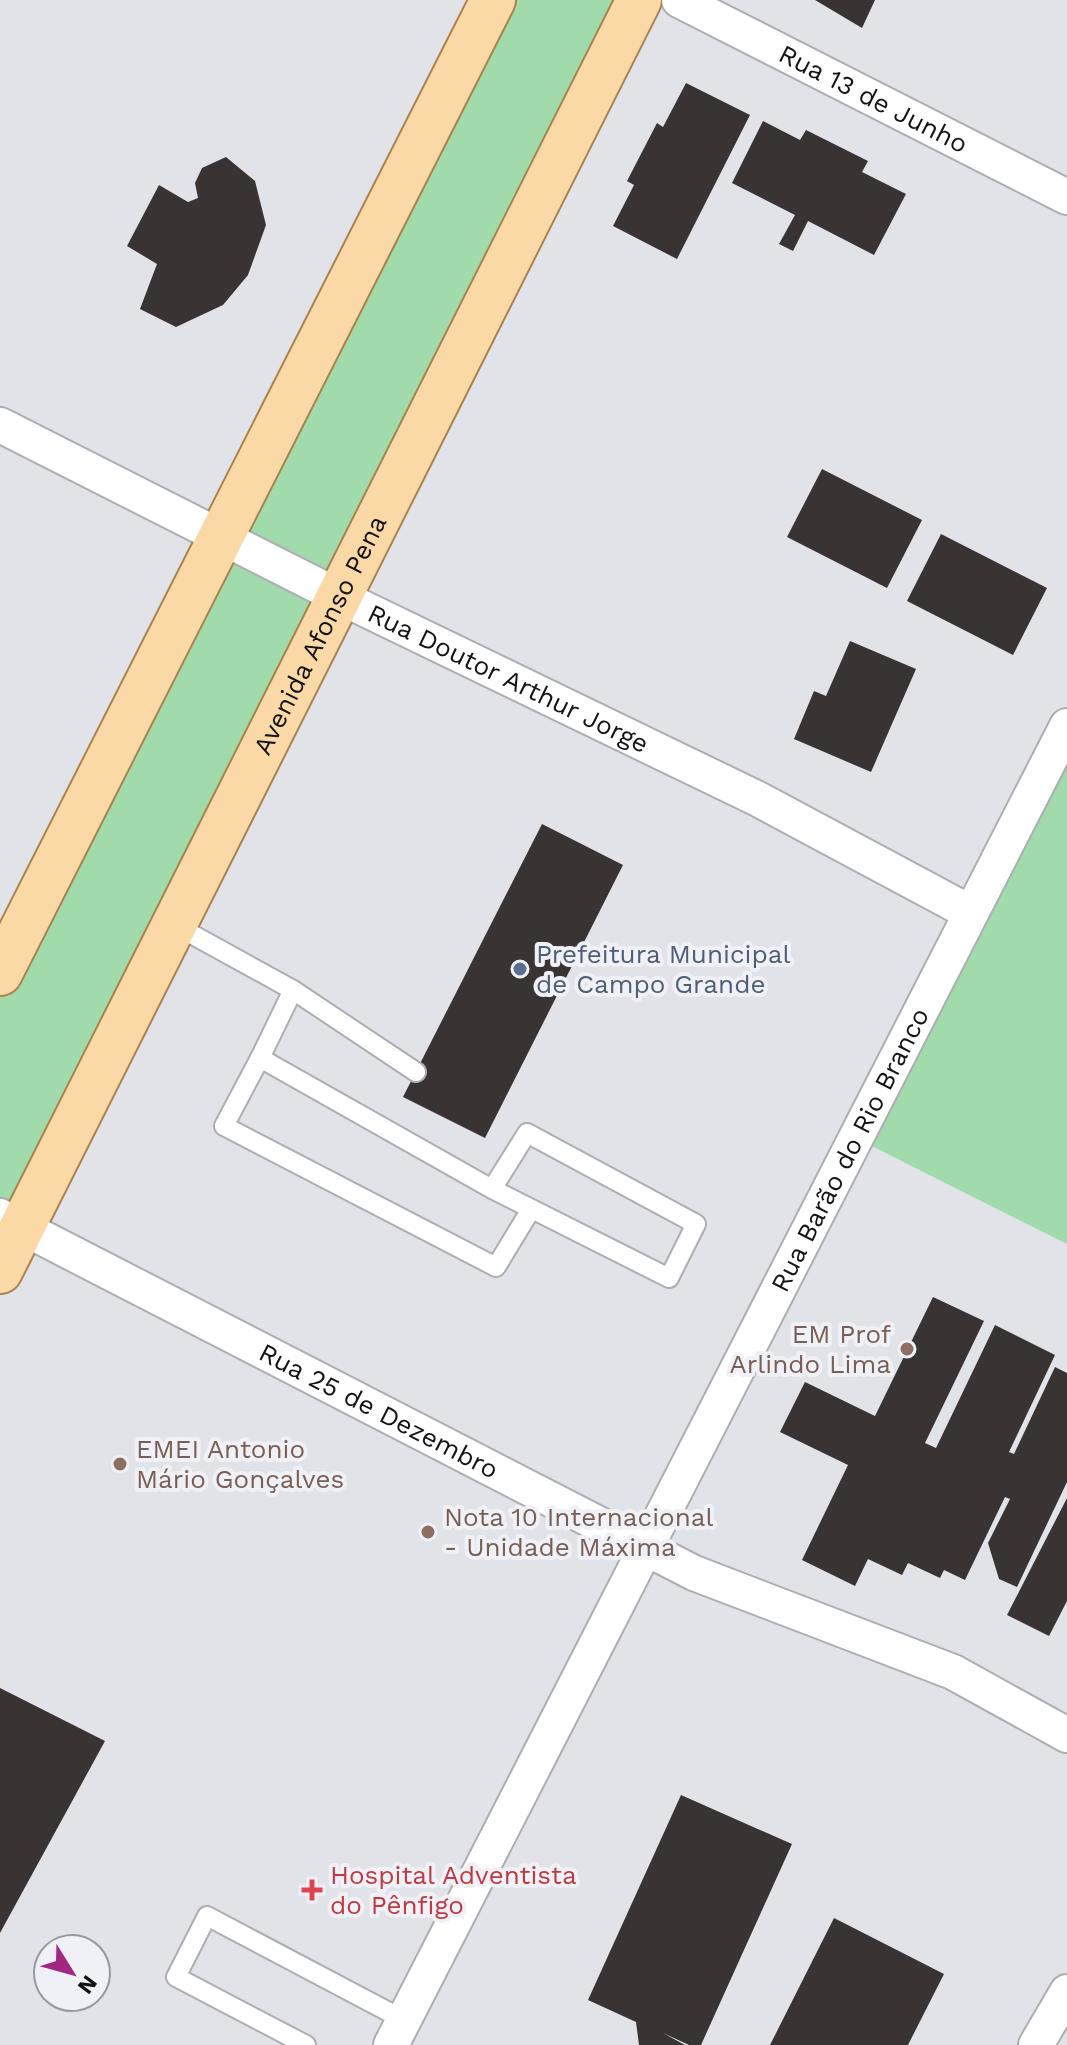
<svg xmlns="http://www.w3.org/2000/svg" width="1067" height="2045" viewBox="0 0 1067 2045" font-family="'Work Sans',sans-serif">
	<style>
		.green { fill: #a1daab }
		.building { fill: #393433 }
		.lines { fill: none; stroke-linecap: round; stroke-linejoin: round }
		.lane-casing { stroke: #adaeb3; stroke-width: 22 }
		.street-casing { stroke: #adaeb3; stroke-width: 38 }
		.primary-casing { stroke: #a8834e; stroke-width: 48 }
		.lane { stroke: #fff; stroke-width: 18 }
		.street { stroke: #fff; stroke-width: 34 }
		.primary { stroke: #fbd9a7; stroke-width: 44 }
		.service-dot { fill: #5c6f8a; stroke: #f0f1f6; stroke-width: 3 }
		.education-dot { fill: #8d6e63; stroke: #f0f1f6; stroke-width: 3 }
		.health-dot { fill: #e0444e; stroke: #f0f1f6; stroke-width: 3 }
		.labels { text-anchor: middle; stroke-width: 8; stroke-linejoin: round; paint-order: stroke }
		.street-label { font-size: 26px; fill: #121315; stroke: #f0f1f6 }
		.service-label { font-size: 26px; fill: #4e5e75; stroke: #f0f1f6; text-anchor: start }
		.education-label { font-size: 26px; fill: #785e54; stroke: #f0f1f6; text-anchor: start }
		.health-label { font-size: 26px; fill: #be3a42; stroke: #f0f1f6; text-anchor: start }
	</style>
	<rect width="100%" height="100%" fill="#e2e3e9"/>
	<g class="green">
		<path d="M493,0H639L0,1271V973Z"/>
		<path d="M1067,726V1244L856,1138Z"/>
	</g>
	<g class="building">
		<path d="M815,0H875L862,28Z"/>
		<path d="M686,83L750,115L677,259L613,226L634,185L627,181L657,123L663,127Z"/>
		<path d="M763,121L800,140L806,130L868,161L862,172L906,194L874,255L808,221L793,251L779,244L795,215L732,183Z"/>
		<path d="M226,157L255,181L266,225L248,275L223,305L176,327L140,309L157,264L127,246L159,185L188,202L198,198L195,183L202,168Z"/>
		<path d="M822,469L922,520L887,588L787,537Z"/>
		<path d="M941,534L1047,588L1013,655L907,601Z"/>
		<path d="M850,641L916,669L871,772L794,739L814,691L826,696Z"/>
		<path d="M542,824L623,865L485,1138L403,1097Z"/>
		<path d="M933,1297L984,1321L925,1443L936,1448L995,1325L1055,1355L1009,1452L1014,1454L1055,1367L1067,1373V1482L1017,1587L999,1579L988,1543L1010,1499L1005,1497L965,1580L944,1570L940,1578L908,1563L902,1575L868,1559L855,1586L802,1560L848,1465L780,1432L805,1382L875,1416Z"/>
		<path d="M1067,1498V1601L1049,1636L1007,1615Z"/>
		<path d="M0,1688L105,1741L0,1933Z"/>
		<path d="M681,1795L792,1844L701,2045H689L663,2033L685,2045H639L636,2022L588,2000Z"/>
		<path d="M834,1918L944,1974L908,2045H770Z"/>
	</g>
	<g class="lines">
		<g class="lane-casing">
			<g id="lane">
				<path d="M175,925L293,990L416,1072"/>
				<path d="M260,1058L293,990"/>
				<path d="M492,1189L527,1133L696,1224L669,1278L492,1189L260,1058L224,1126L496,1267L530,1211"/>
				<path d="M306,2045L176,1977L207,1916L404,2020"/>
			</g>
		</g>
		<g class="street-casing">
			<g id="street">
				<path id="s1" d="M679,0L1067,197"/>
				<path id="s2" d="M0,425L338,596L758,799L971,913"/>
				<path id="s3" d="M0,1216L694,1573L953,1672L1067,1735"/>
				<path id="s4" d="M391,2045L1067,726"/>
				<path d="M1036,2045L1067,1992"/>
			</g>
		</g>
		<g class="primary-casing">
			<g id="primary">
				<path d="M0,973L493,0"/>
				<path id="s5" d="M0,1271L639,0"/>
			</g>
		</g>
		<use href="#lane" class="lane"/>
		<use href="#street" class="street"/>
		<use href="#primary" class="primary"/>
	</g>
	<circle class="service-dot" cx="520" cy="969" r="8"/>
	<g class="education-dot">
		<circle cx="907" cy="1349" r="8"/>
		<circle cx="120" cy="1464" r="8"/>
		<circle cx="428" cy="1532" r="8"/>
	</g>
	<path class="health-dot" d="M308 1878h8v8h8v8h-8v8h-8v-8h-8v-8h8z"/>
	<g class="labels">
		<g class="street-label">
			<text dy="9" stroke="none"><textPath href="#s1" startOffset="218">Rua 13 de Junho</textPath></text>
			<text dy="9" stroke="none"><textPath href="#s5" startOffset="712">Avenida Afonso Pena</textPath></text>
			<text dy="9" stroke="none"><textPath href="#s2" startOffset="568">Rua Doutor Arthur Jorge</textPath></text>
			<text dy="9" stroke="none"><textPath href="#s4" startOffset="1006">Rua Barão do Rio Branco</textPath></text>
			<text dy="9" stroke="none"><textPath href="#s3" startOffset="426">Rua 25 de Dezembro</textPath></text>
		</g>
		<g class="service-label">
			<text x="536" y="963">Prefeitura Municipal<tspan x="536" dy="30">de Campo Grande</tspan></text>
		</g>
		<g class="education-label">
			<text x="891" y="1343" text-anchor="end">EM Prof<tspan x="891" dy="30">Arlindo Lima</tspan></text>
			<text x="136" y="1458">EMEI Antonio<tspan x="136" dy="30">Mário Gonçalves</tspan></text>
			<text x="444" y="1526">Nota 10 Internacional<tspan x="444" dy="30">- Unidade Máxima</tspan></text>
		</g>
		<g class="health-label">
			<text x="330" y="1884">Hospital Adventista<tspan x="330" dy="30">do Pênfigo</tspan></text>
		</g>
	</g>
	<g transform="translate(72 1973) rotate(127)"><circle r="38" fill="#f0f1f6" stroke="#97989c" stroke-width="2"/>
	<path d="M0-6L14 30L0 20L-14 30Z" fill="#a02880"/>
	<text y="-12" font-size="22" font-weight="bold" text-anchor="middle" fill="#121315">N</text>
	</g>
</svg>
